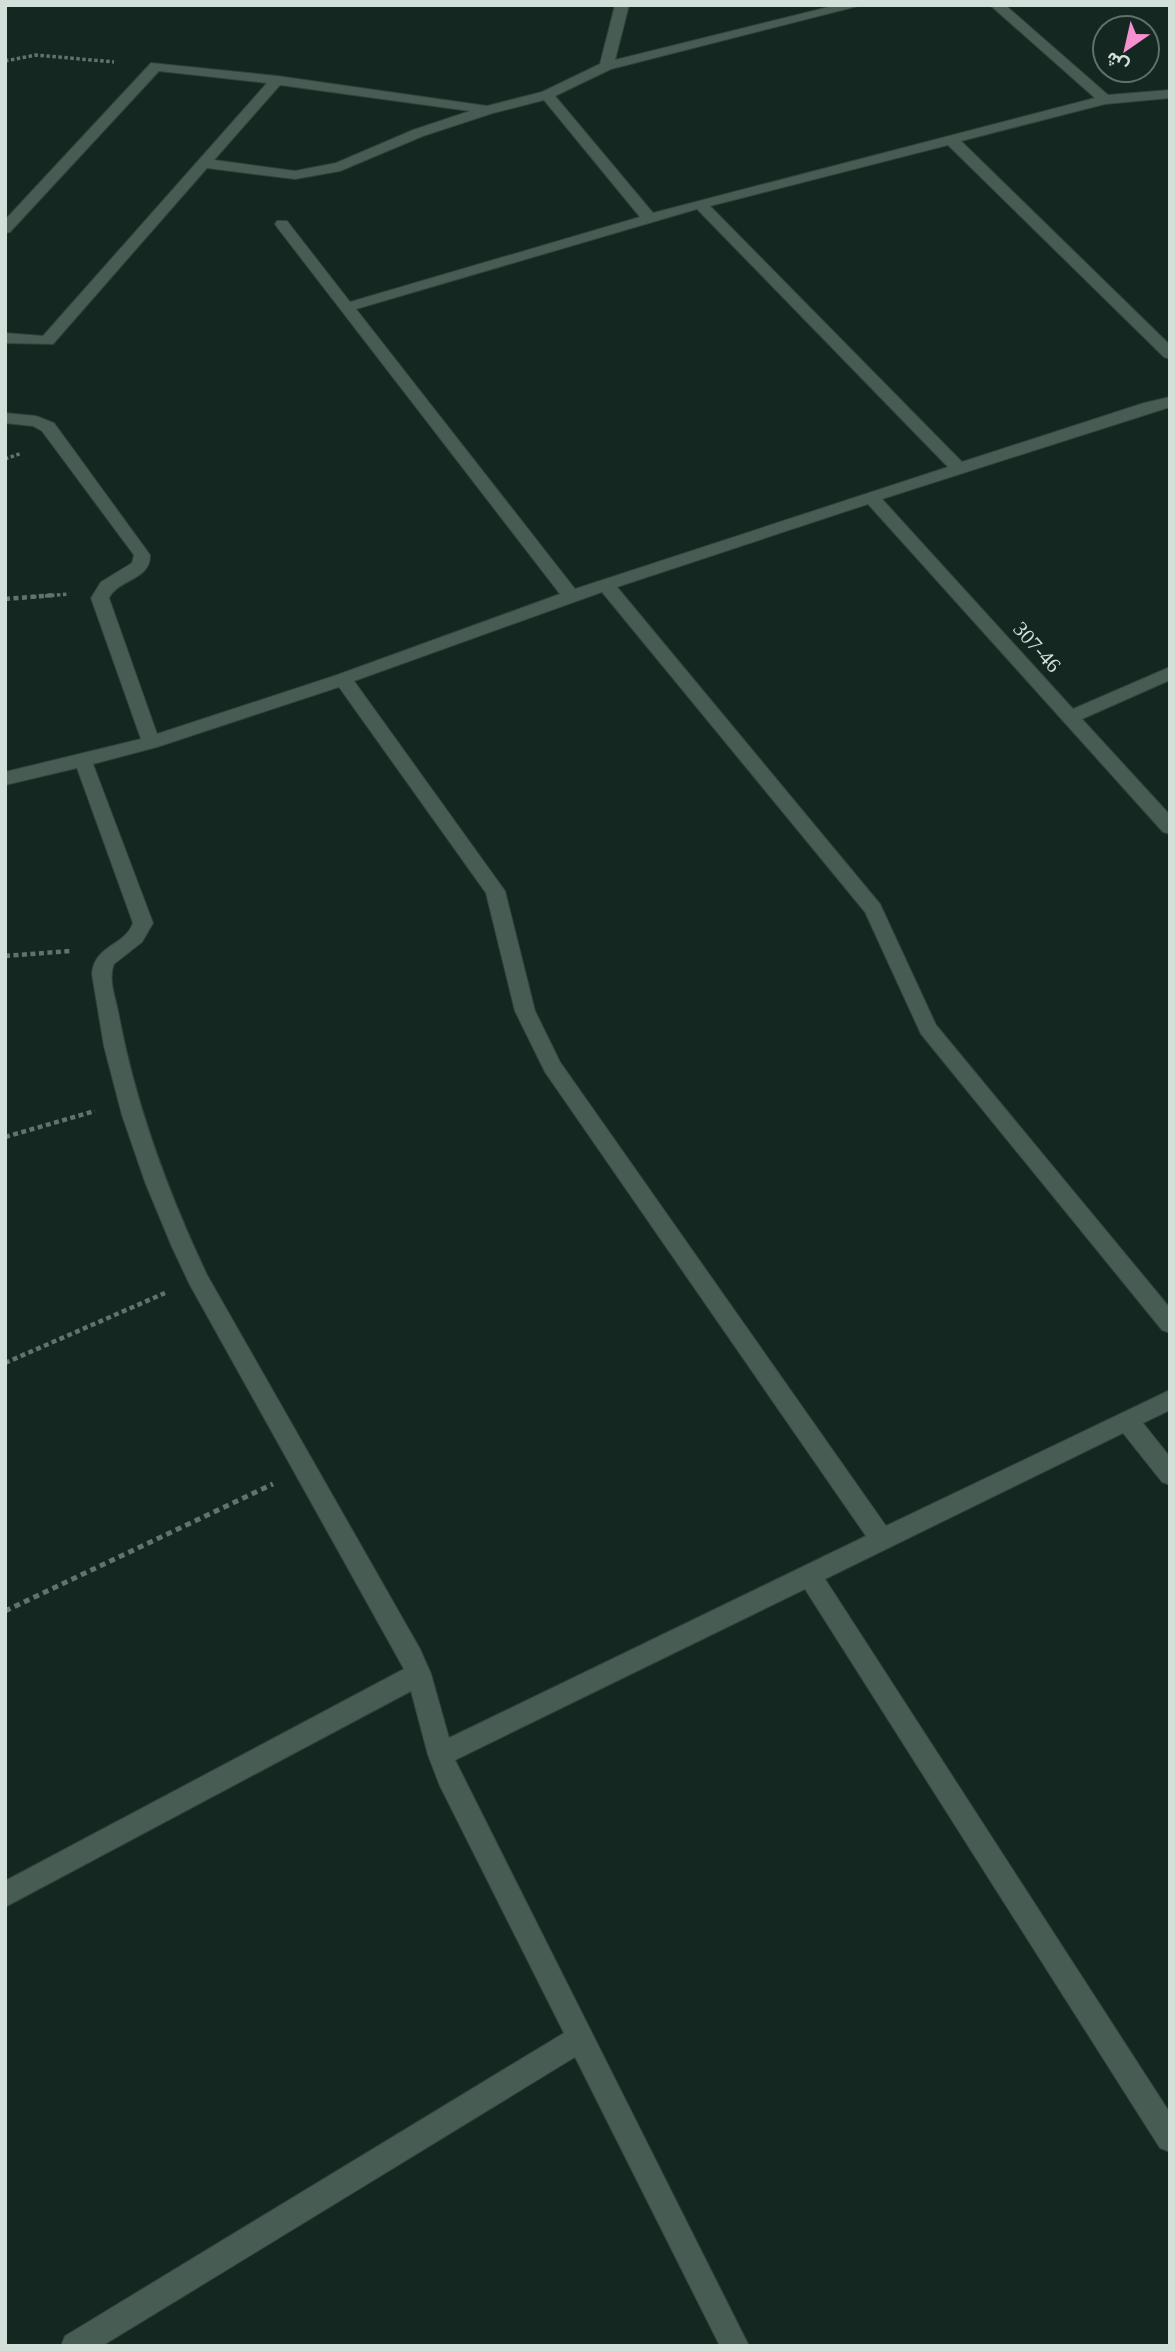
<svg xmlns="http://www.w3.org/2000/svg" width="1175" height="2351" viewBox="0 0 1175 2351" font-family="'Times New Roman',Vazirmatn,serif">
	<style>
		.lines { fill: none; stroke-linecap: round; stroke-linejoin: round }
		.street-casing { stroke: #33423c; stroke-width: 2 }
		.path-far2 { stroke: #62726c; stroke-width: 3.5; stroke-dasharray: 3.5 2.5; stroke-linecap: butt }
		.path-far1 { stroke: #62726c; stroke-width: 4.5; stroke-dasharray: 5 3.5; stroke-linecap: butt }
		.path { stroke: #62726c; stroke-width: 5; stroke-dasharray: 6 4.5; stroke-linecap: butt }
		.street { fill: #475c53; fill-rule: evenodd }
		.labels { text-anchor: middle; stroke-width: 5; stroke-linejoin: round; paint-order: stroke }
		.street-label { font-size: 21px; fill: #d3dfd9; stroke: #142720 }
	</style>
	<rect width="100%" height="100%" fill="#142720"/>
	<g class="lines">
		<g class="street-casing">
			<path id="street" d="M615,5H629L615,60L837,5H862L611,69L555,96L653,213L1095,98L990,5H1005L1108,95L1170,90V98L1105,104L961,141L1170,345V359L1164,357L948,145L710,206L962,462L1144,403L1170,397V407L882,499L1073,709L1170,667V680L1082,719L1170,815V834L1163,832L868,504L617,587L880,904L936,1025L1170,1308V1333L1162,1330L921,1034L865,912L602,592L354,681L505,891L535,1011L560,1062L886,1526L1170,1390V1410L1143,1423L1170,1457V1485L1162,1482L1123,1433L825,1579L1170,2113V2152L1160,2148L805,1589L455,1760L749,2346H720L575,2057L102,2346H61L65,2336L564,2033L440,1786L428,1755L411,1691L5,1907V1881L404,1669L190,1285L172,1247L145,1182L122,1115L104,1046L92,974C94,945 125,946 133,923L77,768L5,785V772L141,739L91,598L101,582L132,563L134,555L42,431L33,426L5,423V413L36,416L54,423L150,555C151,580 118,579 109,598L157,734L337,675L560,594L277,227L275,224L277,221H287L350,302L640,217L544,100L493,113L423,136L340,171L295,179L207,168L53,344L5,343V333L43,336L267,83L159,71L10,232L5,233V220L151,63L277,76L487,106L542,92L600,64ZM280,85L470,111L413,130L336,163L295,171L214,160ZM697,209L948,467L575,589L356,309ZM339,687L486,893L515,1011L545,1072L866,1536L449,1738L431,1674L420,1649L207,1275C167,1190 135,1104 118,1011C115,996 108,979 114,964L142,942L153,923L93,764L157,747Z"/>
		</g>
		<g class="path-far2">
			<path d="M5,61L36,55L114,62"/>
			<path d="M5,459L22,453"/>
			<path d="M33,597L69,594"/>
		</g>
		<g class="path-far1">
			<path d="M5,599L55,595"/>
			<path d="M5,956L70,951"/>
			<path d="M5,1137L95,1111"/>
			<path d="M5,1363L165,1293"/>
		</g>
		<path class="path" d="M5,1611L273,1484"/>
		<use href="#street" class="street"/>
	</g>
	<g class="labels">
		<g class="street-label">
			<text transform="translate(1037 647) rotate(48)" y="7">307-46</text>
		</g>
	</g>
	<rect width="1175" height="2351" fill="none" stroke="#d3dfd9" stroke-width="14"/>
	<g transform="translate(1126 49) rotate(214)"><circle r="33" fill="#142720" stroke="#60716a" stroke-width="2"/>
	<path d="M0-5L12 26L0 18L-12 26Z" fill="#f690d1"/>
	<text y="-10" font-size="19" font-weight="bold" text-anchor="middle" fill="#d3dfd9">ش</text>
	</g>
</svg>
